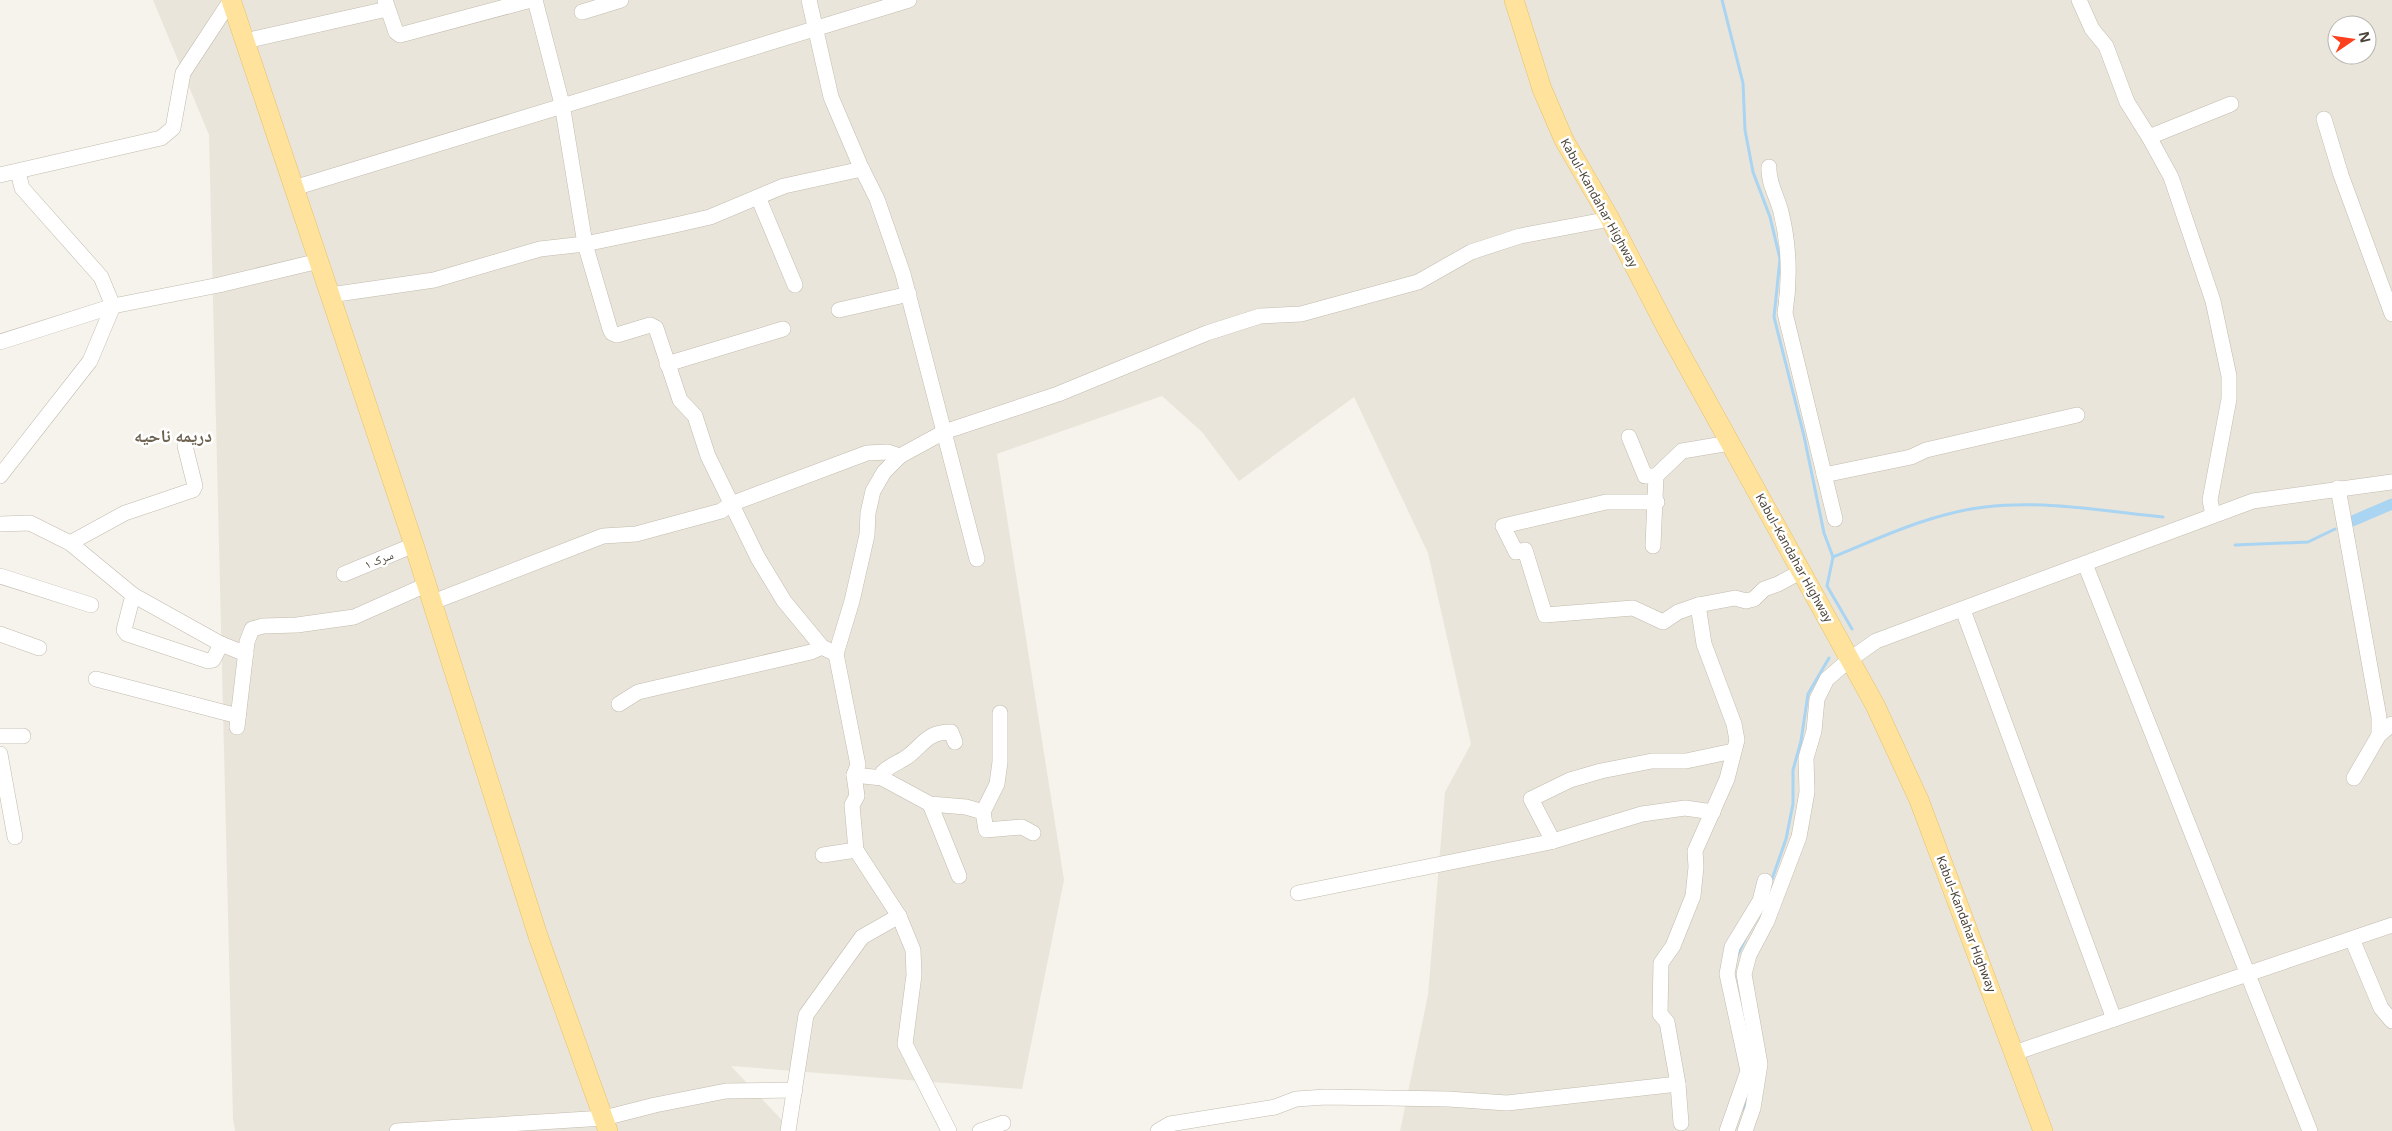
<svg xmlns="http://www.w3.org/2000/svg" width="2392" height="1131" viewBox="0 0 2392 1131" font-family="'Noto Sans','Noto Naskh Arabic',sans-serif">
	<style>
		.residential { fill: #eae5da; fill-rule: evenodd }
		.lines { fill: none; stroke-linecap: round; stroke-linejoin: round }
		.stream { stroke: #a9d4f2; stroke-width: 3 }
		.canal { stroke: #a9d4f2; stroke-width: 11 }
		.minor-casing { stroke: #c2bbae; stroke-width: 16 }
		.major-casing { stroke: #e6c16a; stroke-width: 20 }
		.minor { stroke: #fff; stroke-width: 15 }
		.major { stroke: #ffe39c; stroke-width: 19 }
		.labels { text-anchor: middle; stroke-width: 5; stroke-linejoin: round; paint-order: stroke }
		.street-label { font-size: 12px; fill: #4b4439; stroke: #fff }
		.district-label { font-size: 18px; font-weight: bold; fill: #6e6250; stroke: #fff }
	</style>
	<rect width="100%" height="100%" fill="#f6f3ec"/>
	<path class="residential" d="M153,0H2392V1131H1400L1428,995L1445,792L1471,744L1428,553L1354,397L1239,481L1202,432L1162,396L997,454L1064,880L1022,1089L731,1066L792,1131H235L233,1119L209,135ZM2337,25H2367V55H2337Z"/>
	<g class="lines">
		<g class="stream">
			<path d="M1722,0L1743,83L1745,130L1753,172L1770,217L1780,259L1774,317L1804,436L1824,533L1833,557L1827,586L1852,629"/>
			<path d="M2235,545L2308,542L2335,529"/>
			<path d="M1833,557C1882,537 1932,513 1985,507C2044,500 2104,511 2163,517"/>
			<path d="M1771,882L1786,839L1793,804V770L1801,741L1808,694L1829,658"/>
			<path d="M1737,956L1745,939"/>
			<path d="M1743,1109L1747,1096"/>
		</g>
		<path class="canal" d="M2350,522L2392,504"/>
		<g class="minor-casing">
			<g id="minor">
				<path d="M385,0L396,32L400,35L531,0"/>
				<path d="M535,0L562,104L585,244L610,329L612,333L617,335L650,325L656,328L680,400L695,416L708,456L758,558L784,601L822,647L836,654"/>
				<path d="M809,0L831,97L860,165L877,199L903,274L977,559"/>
				<path d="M2079,0L2092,29L2106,46L2127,102L2149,137L2171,177L2213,301L2229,376V399L2210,500L2213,515"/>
				<path d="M582,12L621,0"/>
				<path d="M245,41L387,9"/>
				<path d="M2324,119L2341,175L2392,314"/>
				<path d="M2149,137L2231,104"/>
				<path d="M1769,167C1768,183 1777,196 1781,212C1789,244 1790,280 1785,313L1835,519"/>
				<path d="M0,175L161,138L173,128L183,73L231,0"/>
				<path d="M294,188L909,0"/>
				<path d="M758,197L795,285"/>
				<path d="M330,295L434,280L540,249L585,244L671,226L710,217L784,186L862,169"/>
				<path d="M839,310L909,294"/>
				<path d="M0,342L113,306L219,285L319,261"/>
				<path d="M667,364L783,329"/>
				<path d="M1629,437L1645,476H1656"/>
				<path d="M1824,475L1911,457L1926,450L2077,415"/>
				<path d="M0,476L90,361L113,306L101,277L22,188L18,172"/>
				<path d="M2338,488L2379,717V735"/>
				<path d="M1657,502H1606L1503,526L1516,552L1525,550L1545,615L1633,608L1663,622L1678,612L1698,605L1735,598L1746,601L1754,599L1764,589L1778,584L1802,571"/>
				<path d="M0,524L30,523L70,543L133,595L221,644L246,654"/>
				<path d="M70,543L125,513L193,490L195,486L185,446"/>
				<path d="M1653,546L1656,476L1682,451L1730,443"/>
				<path d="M2085,564L2310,1131"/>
				<path d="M344,574L414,545"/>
				<path d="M0,576L91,605"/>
				<path d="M133,595L124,630L127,634L208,661L213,660L221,644"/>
				<path d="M433,602L603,536L636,534L721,511L731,504L867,453L888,452L900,456"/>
				<path d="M1963,610L2114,1019"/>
				<path d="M0,634L39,648"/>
				<path d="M96,679L238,716"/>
				<path d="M619,704L638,692L811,652L822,647"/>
				<path d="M1000,713V762L997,784L983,812L986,830L1022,827L1033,833"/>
				<path d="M237,727L247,642L252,629L263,626L297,625L354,617L426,585"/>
				<path d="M0,736H23"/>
				<path d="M0,754L15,837"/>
				<path d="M854,775L882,778L930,804L966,807L983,812"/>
				<path d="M882,778L883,772C889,766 899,762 907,757C924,744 927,732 951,732L955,742"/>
				<path d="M2354,778L2379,735L2392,724"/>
				<path d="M930,804L959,876"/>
				<path d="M1553,841L1531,799L1570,780L1601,771L1652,761H1686L1733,751"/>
				<path d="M823,855L856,850"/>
				<path d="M1298,893L1550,842L1642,814L1685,808L1713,812"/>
				<path d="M2352,939L2381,1008L2392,1021"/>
				<path d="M2014,1053L2392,925"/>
				<path d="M1681,1123L1678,1084L1667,1022L1660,1014L1661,963L1673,946L1693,896L1696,867L1695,851L1727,779L1737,740L1734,724L1704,644L1698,605"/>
				<path d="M397,1131L604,1118L655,1105L726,1091L795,1090"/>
				<path d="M788,1131L806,1015L862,937L899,916"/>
				<path d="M949,1131L905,1044L914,975L913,950L899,916L856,850L852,805L857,796L854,775L858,765L836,654L852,601L867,535L868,513L873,491L884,472L900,456L944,432L1058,394L1207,333L1260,316L1301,314L1418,282L1471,252L1520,236L1610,219"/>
				<path d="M980,1131L1003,1123"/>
				<path d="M1158,1131L1170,1124L1275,1107L1296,1099L1326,1097L1448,1099L1507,1103L1678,1084"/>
				<path d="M1727,1131L1748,1071L1727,974L1732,947L1760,901L1765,881"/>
				<path d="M1745,1131L1753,1108L1760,1064L1744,974L1749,955L1767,921L1799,837L1807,792L1806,758L1814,731L1817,699L1827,679L1849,660L1876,641L2253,501L2392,482"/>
			</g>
		</g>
		<g class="major-casing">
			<g id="major">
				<path d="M231,0L414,545L538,936L608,1131"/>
				<path d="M1514,0L1542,89L1564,140L1610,219L1667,329L1875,705L1919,800L2043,1131"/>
			</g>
		</g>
		<use href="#minor" class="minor"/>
		<use href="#major" class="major"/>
	</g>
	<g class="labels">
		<g class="street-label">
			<text transform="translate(1599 203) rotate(61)" y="4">Kabul–Kandahar Highway</text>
			<text transform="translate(1794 558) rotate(61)" y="4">Kabul–Kandahar Highway</text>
			<text transform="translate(379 560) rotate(-22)" y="4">سرک ۱</text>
			<text transform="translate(1966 924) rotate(69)" y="4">Kabul–Kandahar Highway</text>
		</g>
		<g class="district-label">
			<text x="173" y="442">دریمه ناحیه</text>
		</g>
	</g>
	<g transform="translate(2352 40) rotate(77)"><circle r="24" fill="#ffffff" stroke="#b7b4b0"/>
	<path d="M0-4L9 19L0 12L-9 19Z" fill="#fc3f1d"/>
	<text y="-8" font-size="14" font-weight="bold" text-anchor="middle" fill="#4b4439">N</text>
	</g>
</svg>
